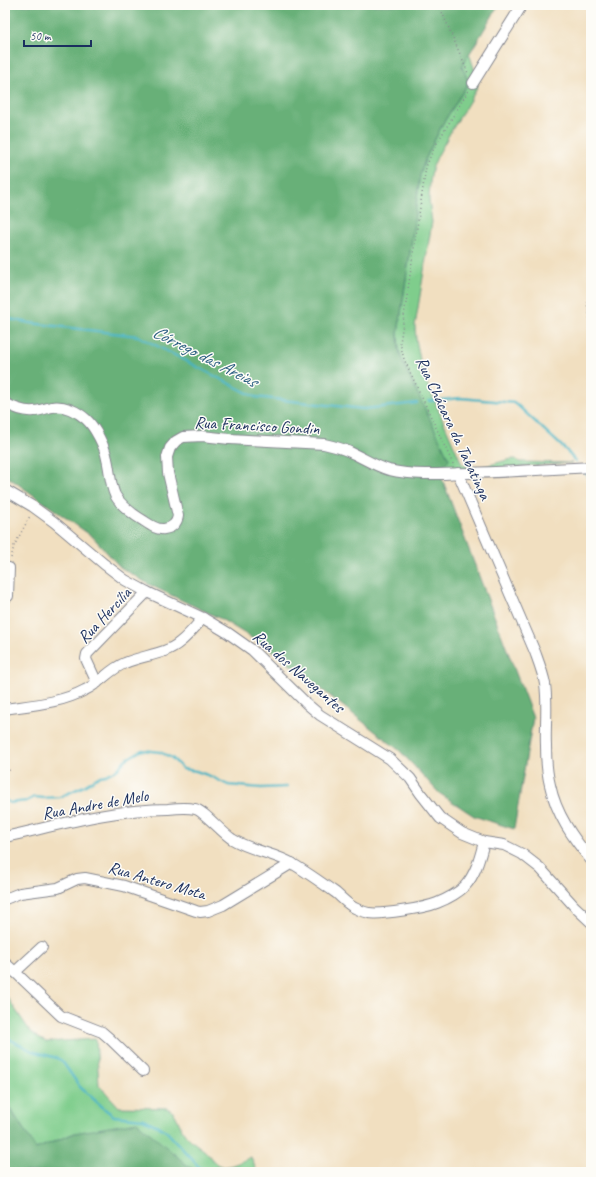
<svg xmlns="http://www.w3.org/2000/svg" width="596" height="1177" viewBox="0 0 596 1177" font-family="Caveat,sans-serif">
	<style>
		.green { fill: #7fcd8c; stroke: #4d7e75 }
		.forest { fill: #67b078; stroke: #41706b }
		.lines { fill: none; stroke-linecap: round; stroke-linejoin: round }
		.stream { stroke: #47b4c3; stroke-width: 2.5 }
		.street-casing { stroke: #86878f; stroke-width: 12 }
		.path { stroke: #86878f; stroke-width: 1.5; stroke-dasharray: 1 3; stroke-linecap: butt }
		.street { stroke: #fff; stroke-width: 10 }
		.labels { text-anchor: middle; stroke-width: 3; stroke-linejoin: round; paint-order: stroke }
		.street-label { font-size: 17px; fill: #1b2f5e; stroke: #fdfcf7 }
		.water-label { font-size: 18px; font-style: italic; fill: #2a5e81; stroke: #fdfcf7 }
	</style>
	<rect width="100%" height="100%" fill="#fdfcf7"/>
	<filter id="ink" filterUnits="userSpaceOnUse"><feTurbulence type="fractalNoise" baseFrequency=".025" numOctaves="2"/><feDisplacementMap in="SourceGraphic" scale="8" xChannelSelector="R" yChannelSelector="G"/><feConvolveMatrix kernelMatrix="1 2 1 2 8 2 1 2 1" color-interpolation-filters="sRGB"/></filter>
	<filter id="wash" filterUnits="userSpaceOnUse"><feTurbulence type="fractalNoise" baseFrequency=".012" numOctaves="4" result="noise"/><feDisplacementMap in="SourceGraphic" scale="16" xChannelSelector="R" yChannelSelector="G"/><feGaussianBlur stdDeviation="0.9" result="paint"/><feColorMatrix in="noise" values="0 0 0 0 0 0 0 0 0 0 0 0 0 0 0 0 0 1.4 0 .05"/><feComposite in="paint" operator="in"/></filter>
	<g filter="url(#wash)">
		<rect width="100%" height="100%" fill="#f1dfc0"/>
		<g class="green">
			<path d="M436,5L462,32L478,80L477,87L473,95L450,133L437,157L432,169L430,183L429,200L432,222L415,326L416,339L421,365L428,386L462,464C478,474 499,459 516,459L519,462L572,463L443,472L5,392L418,395L403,363L399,350L398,334L411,245L420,175L425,160L442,125L467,85Z"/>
			<path d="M5,994L30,1031L38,1038L46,1042L96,1039L99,1085L119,1107L167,1108C177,1113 176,1118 181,1127C186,1138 196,1144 205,1151C210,1156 214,1164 221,1166C228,1169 244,1160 251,1157L257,1172H197L187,1165L75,1133L36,1149L5,1100Z"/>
		</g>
		<g class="forest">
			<path d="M5,5H499L462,66L468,81L467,85L442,125L425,160L420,175L411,245L398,334L399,350L403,363L449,459L446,464L438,468L533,718L514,829L474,816L439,793L400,751L273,651L221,619L150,585L120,567L93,537L5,475Z"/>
			<path d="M5,1100L36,1149L75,1133L137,1122L187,1165L197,1172H5Z"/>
		</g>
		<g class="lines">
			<g class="stream">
				<path d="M5,318L30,323L138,336L255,397L364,409L417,403"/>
				<path d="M429,401L461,398L515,403L566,450L576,462"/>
				<path d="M584,471L591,480"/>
				<path d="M5,800L10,803L27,801L34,797L43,798L60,797L84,786L100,776L106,775L118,769L125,760L142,750L160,752L172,758L183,769L196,771L210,776L228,785L261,788L287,787"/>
				<path d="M5,1035L11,1040L32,1051L57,1058L62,1061L80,1087L106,1110L114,1116L143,1119L158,1126L167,1132L199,1167L207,1172"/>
			</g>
		</g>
	</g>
	<g filter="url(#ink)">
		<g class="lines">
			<g class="street-casing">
				<g id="street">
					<path d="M473,83L522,5"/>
					<path d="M5,403C14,408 24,412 34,411C40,411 46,408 52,407C64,405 77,411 86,419C95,427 105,447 107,459C110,471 110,484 115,495C121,506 134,515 144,521C150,525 157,530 164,529C172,528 177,523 178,516L168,473L167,457L170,448L176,441L183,437L202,436L230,439L324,444C333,446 342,448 350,452C363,458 375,466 389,470C414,476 444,474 469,473C509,472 550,469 591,467"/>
					<path d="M458,473L535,652C539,663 543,673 545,684C548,705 545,726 546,746C546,758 547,773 550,785C556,814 573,838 591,860"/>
					<path d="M5,490L32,506L54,522L104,564L125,580L147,592L203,618L228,633L252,650L307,704L320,715L390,759L410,778L421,794L440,818L462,833L484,842L504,845L522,854L540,868L575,907L591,922"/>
					<path d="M5,567L9,568L8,596"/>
					<path d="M97,683L86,659L87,654L147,592"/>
					<path d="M5,709C32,705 61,703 85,690C100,683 110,669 125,663C143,655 165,655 180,642C188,636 196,626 203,618"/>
					<path d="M5,837C59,825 113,809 168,809C177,808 187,807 195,809C203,810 222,833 232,839C251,851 275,853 293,864C308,873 322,883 336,893C343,899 349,906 357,909C361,911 365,912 369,913C381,915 425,908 437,903C447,899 458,893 465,886C476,874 480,857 484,842"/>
					<path d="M5,899L20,893L58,888L77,879L85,878L124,886L196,911L200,912L208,911L223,905L292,863"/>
					<path d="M5,963L15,972L61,1016L102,1032L109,1038L143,1071"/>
					<path d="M15,972L42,947"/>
				</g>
			</g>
			<g class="path">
				<path d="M439,5L468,73"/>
				<path d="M591,290L587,303L591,327"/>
				<path d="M453,464L404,359L400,343L426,167L434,148L468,91"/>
				<path d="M11,558L14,546L30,516"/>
				<path d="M5,772L12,769"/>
			</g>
			<use href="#street" class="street"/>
		</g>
	</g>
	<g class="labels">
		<g class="street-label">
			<text transform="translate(257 425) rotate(3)" y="6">Rua Francisco Gondin</text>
			<text transform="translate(454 428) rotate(65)" y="6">Rua Chácara da Tabatinga</text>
			<text transform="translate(104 615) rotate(-47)" y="6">Rua Hercília</text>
			<text transform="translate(299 671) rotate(41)" y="6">Rua dos Navegantes</text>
			<text transform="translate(95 804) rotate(-10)" y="6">Rua Andre de Melo</text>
			<text transform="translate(157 880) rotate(16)" y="6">Rua Antero Mota</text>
		</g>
		<g class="water-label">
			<text transform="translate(205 356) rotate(27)" y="6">Córrego das Areias</text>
		</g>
	</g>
	<rect width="596" height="1177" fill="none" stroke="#fdfcf7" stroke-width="20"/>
	<path d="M24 40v6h67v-6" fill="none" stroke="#1b2f5e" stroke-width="2"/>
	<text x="30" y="40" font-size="12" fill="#1b2f5e" stroke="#fdfcf7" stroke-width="3" paint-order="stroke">50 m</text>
</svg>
